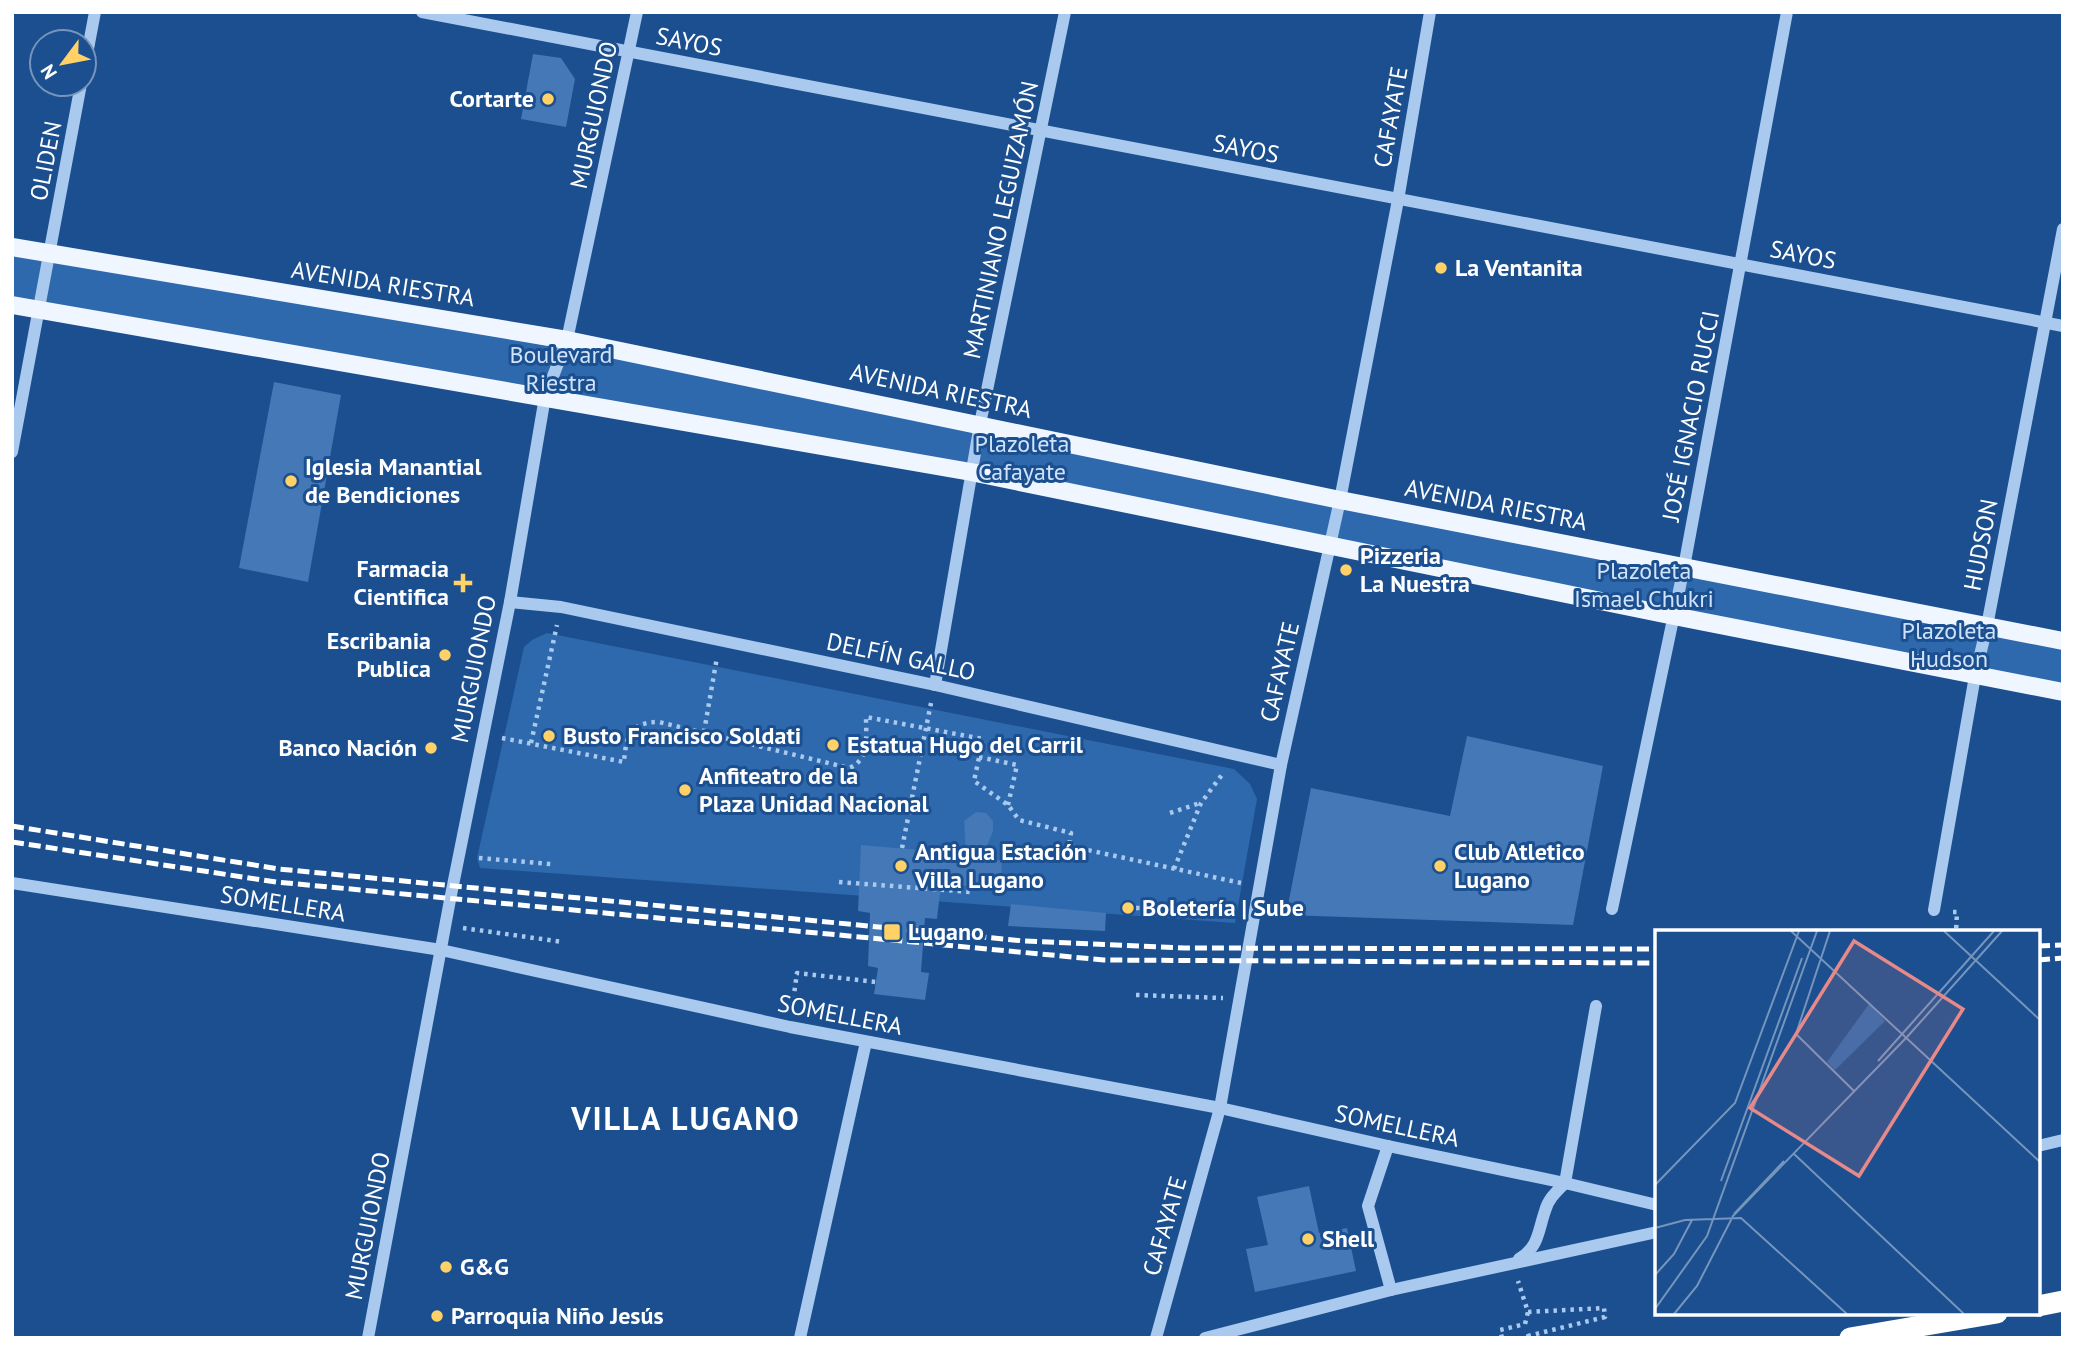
<svg xmlns="http://www.w3.org/2000/svg" width="2075" height="1350" viewBox="0 0 2075 1350" font-family="'PT Sans',sans-serif">
	<style>
		.green { fill: #2e69ad }
		.building { fill: #4478b7 }
		.lines { fill: none; stroke-linecap: round; stroke-linejoin: round }
		.path { stroke: #a9c9ee; stroke-width: 4.5; stroke-dasharray: 3.5 5; stroke-linecap: butt }
		.minor { stroke: #a9c9ee; stroke-width: 12 }
		.major { stroke: #f0f6ff; stroke-width: 18 }
		.highway { stroke: #fff; stroke-width: 21 }
		.rail { stroke: #fff; stroke-width: 5; stroke-dasharray: 12 5; stroke-linecap: butt }
		.poi-dot { fill: #ffd166; stroke: #1b4f8f; stroke-width: 2.5 }
		.labels { text-anchor: middle; stroke-width: 6; stroke-linejoin: round; paint-order: stroke }
		.street-label { font-size: 24px; fill: #fff; stroke: #1b4f8f }
		.poi-label { font-size: 24px; font-weight: bold; fill: #fff; stroke: #1b4f8f; text-anchor: start }
		.park-label { font-size: 24px; fill: #cfe3fa; stroke: #1b4f8f }
		.district-label { font-size: 32px; font-weight: bold; letter-spacing: 2px; fill: #fff; stroke: #1b4f8f }
		.inset-road { fill: none; stroke: #7695bc; stroke-width: 2 }
		.view { fill: #e88989; fill-opacity: 0.15; stroke: #e88989; stroke-width: 3.5 }
		.inset-edge { fill: none; stroke: #fff; stroke-width: 3.5 }
	</style>
	<rect width="100%" height="100%" fill="#1b4f8f"/>
	<g class="green">
		<path d="M12,247L567,340L2063,641V692L1330,546L12,305Z"/>
		<path d="M547,633L1234,769L1250,784L1257,799L1235,923L480,868L477,858L524,647L532,640Z"/>
	</g>
	<g class="building">
		<path d="M533,54L561,58L575,79L566,127L521,119Z"/>
		<path d="M274,382L341,395L308,582L239,568Z"/>
		<path d="M1467,736L1603,766L1573,925L1286,915L1311,788L1450,816Z"/>
		<path d="M976,812L986,813L993,821V831L982,859L1002,860L1001,887L972,886L971,888L970,886L941,884L937,919L925,918L921,972L929,973L925,1000L874,994L878,968L868,966L870,913L858,911L861,845L966,854L964,821Z"/>
		<path d="M1011,904L1106,913L1105,931L1008,926Z"/>
		<path d="M1309,1186L1319,1233L1347,1228L1356,1271L1255,1292L1246,1249L1268,1245L1257,1197Z"/>
	</g>
	<g class="lines">
		<g class="path">
			<path d="M704,732L717,657"/>
			<path d="M502,738L624,762C626,736 630,722 659,722L849,768C870,760 866,736 866,717L983,739L974,781L1008,805L1019,820L1071,833L1069,846L1241,883"/>
			<path d="M531,743L557,625"/>
			<path d="M979,757L1017,765L1008,805"/>
			<path d="M1170,813L1200,803"/>
			<path d="M902,848L931,703"/>
			<path d="M479,858L551,864"/>
			<path d="M1174,869L1201,803L1224,772"/>
			<path d="M839,882L971,892"/>
			<path d="M1136,908L1237,911"/>
			<path d="M1953,912H1957L1956,932"/>
			<path d="M463,928L563,942"/>
			<path d="M1136,995L1223,998"/>
			<path d="M792,1008L797,973L876,982"/>
			<path d="M1528,1312L1604,1308L1605,1317L1528,1336L1529,1338"/>
			<path d="M1502,1338L1500,1330L1525,1324L1528,1312L1518,1281"/>
		</g>
		<g class="minor">
			<path d="M422,12L2063,326"/>
			<path d="M84,70L95,12"/>
			<path d="M12,452L81,84"/>
			<path d="M510,602L561,607L935,685L1281,765"/>
			<path d="M935,685L980,424L1065,12"/>
			<path d="M12,883L441,950L790,1027L1220,1108L1388,1146L1565,1183L1657,1205"/>
			<path d="M1612,909L1684,567L1787,12"/>
			<path d="M1934,910L1975,676L1987,626L2063,229"/>
			<path d="M1388,1146L1368,1206L1391,1290"/>
			<path d="M2038,1146L2063,1140"/>
			<path d="M1519,1259C1539,1247 1538,1231 1545,1211C1548,1199 1557,1191 1565,1183L1596,1006"/>
			<path d="M368,1338L450,900L510,602L545,397L567,340L637,12"/>
			<path d="M800,1338L866,1042"/>
			<path d="M1156,1338L1220,1108L1281,765L1340,500L1398,200L1430,12"/>
			<path d="M1205,1338L1391,1290L1657,1232"/>
		</g>
		<g class="major">
			<path d="M12,247L567,340L1340,500L2063,641"/>
			<path d="M12,305L971,472L1674,616L2063,692"/>
		</g>
		<g class="highway">
			<path d="M2038,1306L2063,1301"/>
			<path d="M1850,1338L1997,1313"/>
		</g>
		<g class="rail">
			<path d="M12,826L279,869L1024,941L1185,948L1657,949"/>
			<path d="M12,842L276,882L1104,960L1657,963"/>
			<path d="M2038,946L2063,945"/>
			<path d="M2038,960L2063,958"/>
		</g>
	</g>
	<g class="poi-dot">
		<circle cx="548" cy="99" r="7"/>
		<circle cx="1441" cy="268" r="7"/>
		<circle cx="291" cy="481" r="7"/>
		<circle cx="1346" cy="570" r="7"/>
		<path d="M459.5 572.5h7v7h7v7h-7v7h-7v-7h-7v-7h7z"/>
		<circle cx="445" cy="655" r="7"/>
		<circle cx="549" cy="736" r="7"/>
		<circle cx="833" cy="745" r="7"/>
		<circle cx="431" cy="748" r="7"/>
		<circle cx="685" cy="790" r="7"/>
		<circle cx="901" cy="866" r="7"/>
		<circle cx="1440" cy="866" r="7"/>
		<circle cx="1128" cy="908" r="7"/>
		<rect x="883" y="923" width="18" height="18" rx="3.5"/>
		<circle cx="1308" cy="1239" r="7"/>
		<circle cx="446" cy="1267" r="7"/>
		<circle cx="437" cy="1316" r="7"/>
	</g>
	<g class="labels">
		<g class="street-label">
			<text transform="translate(689 42) rotate(11)" y="8">SAYOS</text>
			<text transform="translate(594 115) rotate(-78)" y="8">MURGUIONDO</text>
			<text transform="translate(1391 117) rotate(-80)" y="8">CAFAYATE</text>
			<text transform="translate(1246 149) rotate(11)" y="8">SAYOS</text>
			<text transform="translate(46 161) rotate(-79)" y="8">OLIDEN</text>
			<text transform="translate(1001 220) rotate(-78)" y="8">MARTINIANO LEGUIZAMÓN</text>
			<text transform="translate(1803 255) rotate(11)" y="8">SAYOS</text>
			<text transform="translate(383 284) rotate(9)" y="8">AVENIDA RIESTRA</text>
			<text transform="translate(941 391) rotate(12)" y="8">AVENIDA RIESTRA</text>
			<text transform="translate(1691 416) rotate(-79)" y="8">JOSÉ IGNACIO RUCCI</text>
			<text transform="translate(1496 505) rotate(11)" y="8">AVENIDA RIESTRA</text>
			<text transform="translate(1981 545) rotate(-79)" y="8">HUDSON</text>
			<text transform="translate(901 657) rotate(12)" y="8">DELFÍN GALLO</text>
			<text transform="translate(474 669) rotate(-79)" y="8">MURGUIONDO</text>
			<text transform="translate(1280 672) rotate(-77)" y="8">CAFAYATE</text>
			<text transform="translate(283 904) rotate(9)" y="8">SOMELLERA</text>
			<text transform="translate(840 1015) rotate(11)" y="8">SOMELLERA</text>
			<text transform="translate(1397 1126) rotate(12)" y="8">SOMELLERA</text>
			<text transform="translate(368 1226) rotate(-79)" y="8">MURGUIONDO</text>
			<text transform="translate(1165 1226) rotate(-74)" y="8">CAFAYATE</text>
		</g>
		<g class="poi-label">
			<text x="534" y="107" text-anchor="end">Cortarte</text>
			<text x="1455" y="276">La Ventanita</text>
			<text x="305" y="475">Iglesia Manantial<tspan x="305" dy="28">de Bendiciones</tspan></text>
			<text x="1360" y="564">Pizzeria<tspan x="1360" dy="28">La Nuestra</tspan></text>
			<text x="449" y="577" text-anchor="end">Farmacia<tspan x="449" dy="28">Cientifica</tspan></text>
			<text x="431" y="649" text-anchor="end">Escribania<tspan x="431" dy="28">Publica</tspan></text>
			<text x="563" y="744">Busto Francisco Soldati</text>
			<text x="847" y="753">Estatua Hugo del Carril</text>
			<text x="417" y="756" text-anchor="end">Banco Nación</text>
			<text x="699" y="784">Anfiteatro de la<tspan x="699" dy="28">Plaza Unidad Nacional</tspan></text>
			<text x="915" y="860">Antigua Estación<tspan x="915" dy="28">Villa Lugano</tspan></text>
			<text x="1454" y="860">Club Atletico<tspan x="1454" dy="28">Lugano</tspan></text>
			<text x="1142" y="916">Boletería | Sube</text>
			<text x="908" y="940">Lugano</text>
			<text x="1322" y="1247">Shell</text>
			<text x="460" y="1275">G&amp;G</text>
			<text x="451" y="1324">Parroquia Niño Jesús</text>
		</g>
		<g class="park-label">
			<text x="561" y="363">Boulevard<tspan x="561" dy="28">Riestra</tspan></text>
			<text x="1022" y="452">Plazoleta<tspan x="1022" dy="28">Cafayate</tspan></text>
			<text x="1644" y="579">Plazoleta<tspan x="1644" dy="28">Ismael Chukri</tspan></text>
			<text x="1949" y="639">Plazoleta<tspan x="1949" dy="28">Hudson</tspan></text>
		</g>
		<g class="district-label">
			<text x="686" y="1130">VILLA LUGANO</text>
		</g>
	</g>
	<g transform="translate(1655 930)">
		<rect width="385" height="385" fill="#1b4f8f"/>
		<path d="M214,74L230,91L180,140L172,132Z" fill="#2e69ad"/>
		<path class="inset-road" d="M136,1L385,232M175,1L141,104L200,162M289,1L385,90M223,131L339,1M138,223L309,384M66,251L147,28M0,255L80,173L144,1M79,284L129,231M77,287L252,107L347,1M0,298L30,290L86,288L192,384M0,345L19,324L37,290M0,379L52,306L162,1M19,384L42,356L77,288"/>
		<path class="view" d="M199,11L308,79L204,246L95,178Z"/>
		<rect width="385" height="385" class="inset-edge"/>
	</g>
	<rect width="2075" height="1350" fill="none" stroke="#ffffff" stroke-width="28"/>
	<g transform="translate(63 63) rotate(238)"><circle r="33" fill="#1b4f8f" stroke="#7695bc" stroke-width="2"/>
	<path d="M0-5L12 26L0 18L-12 26Z" fill="#ffd166"/>
	<text y="-10" font-size="19" font-weight="bold" text-anchor="middle" fill="#ffffff">N</text>
	</g>
</svg>
